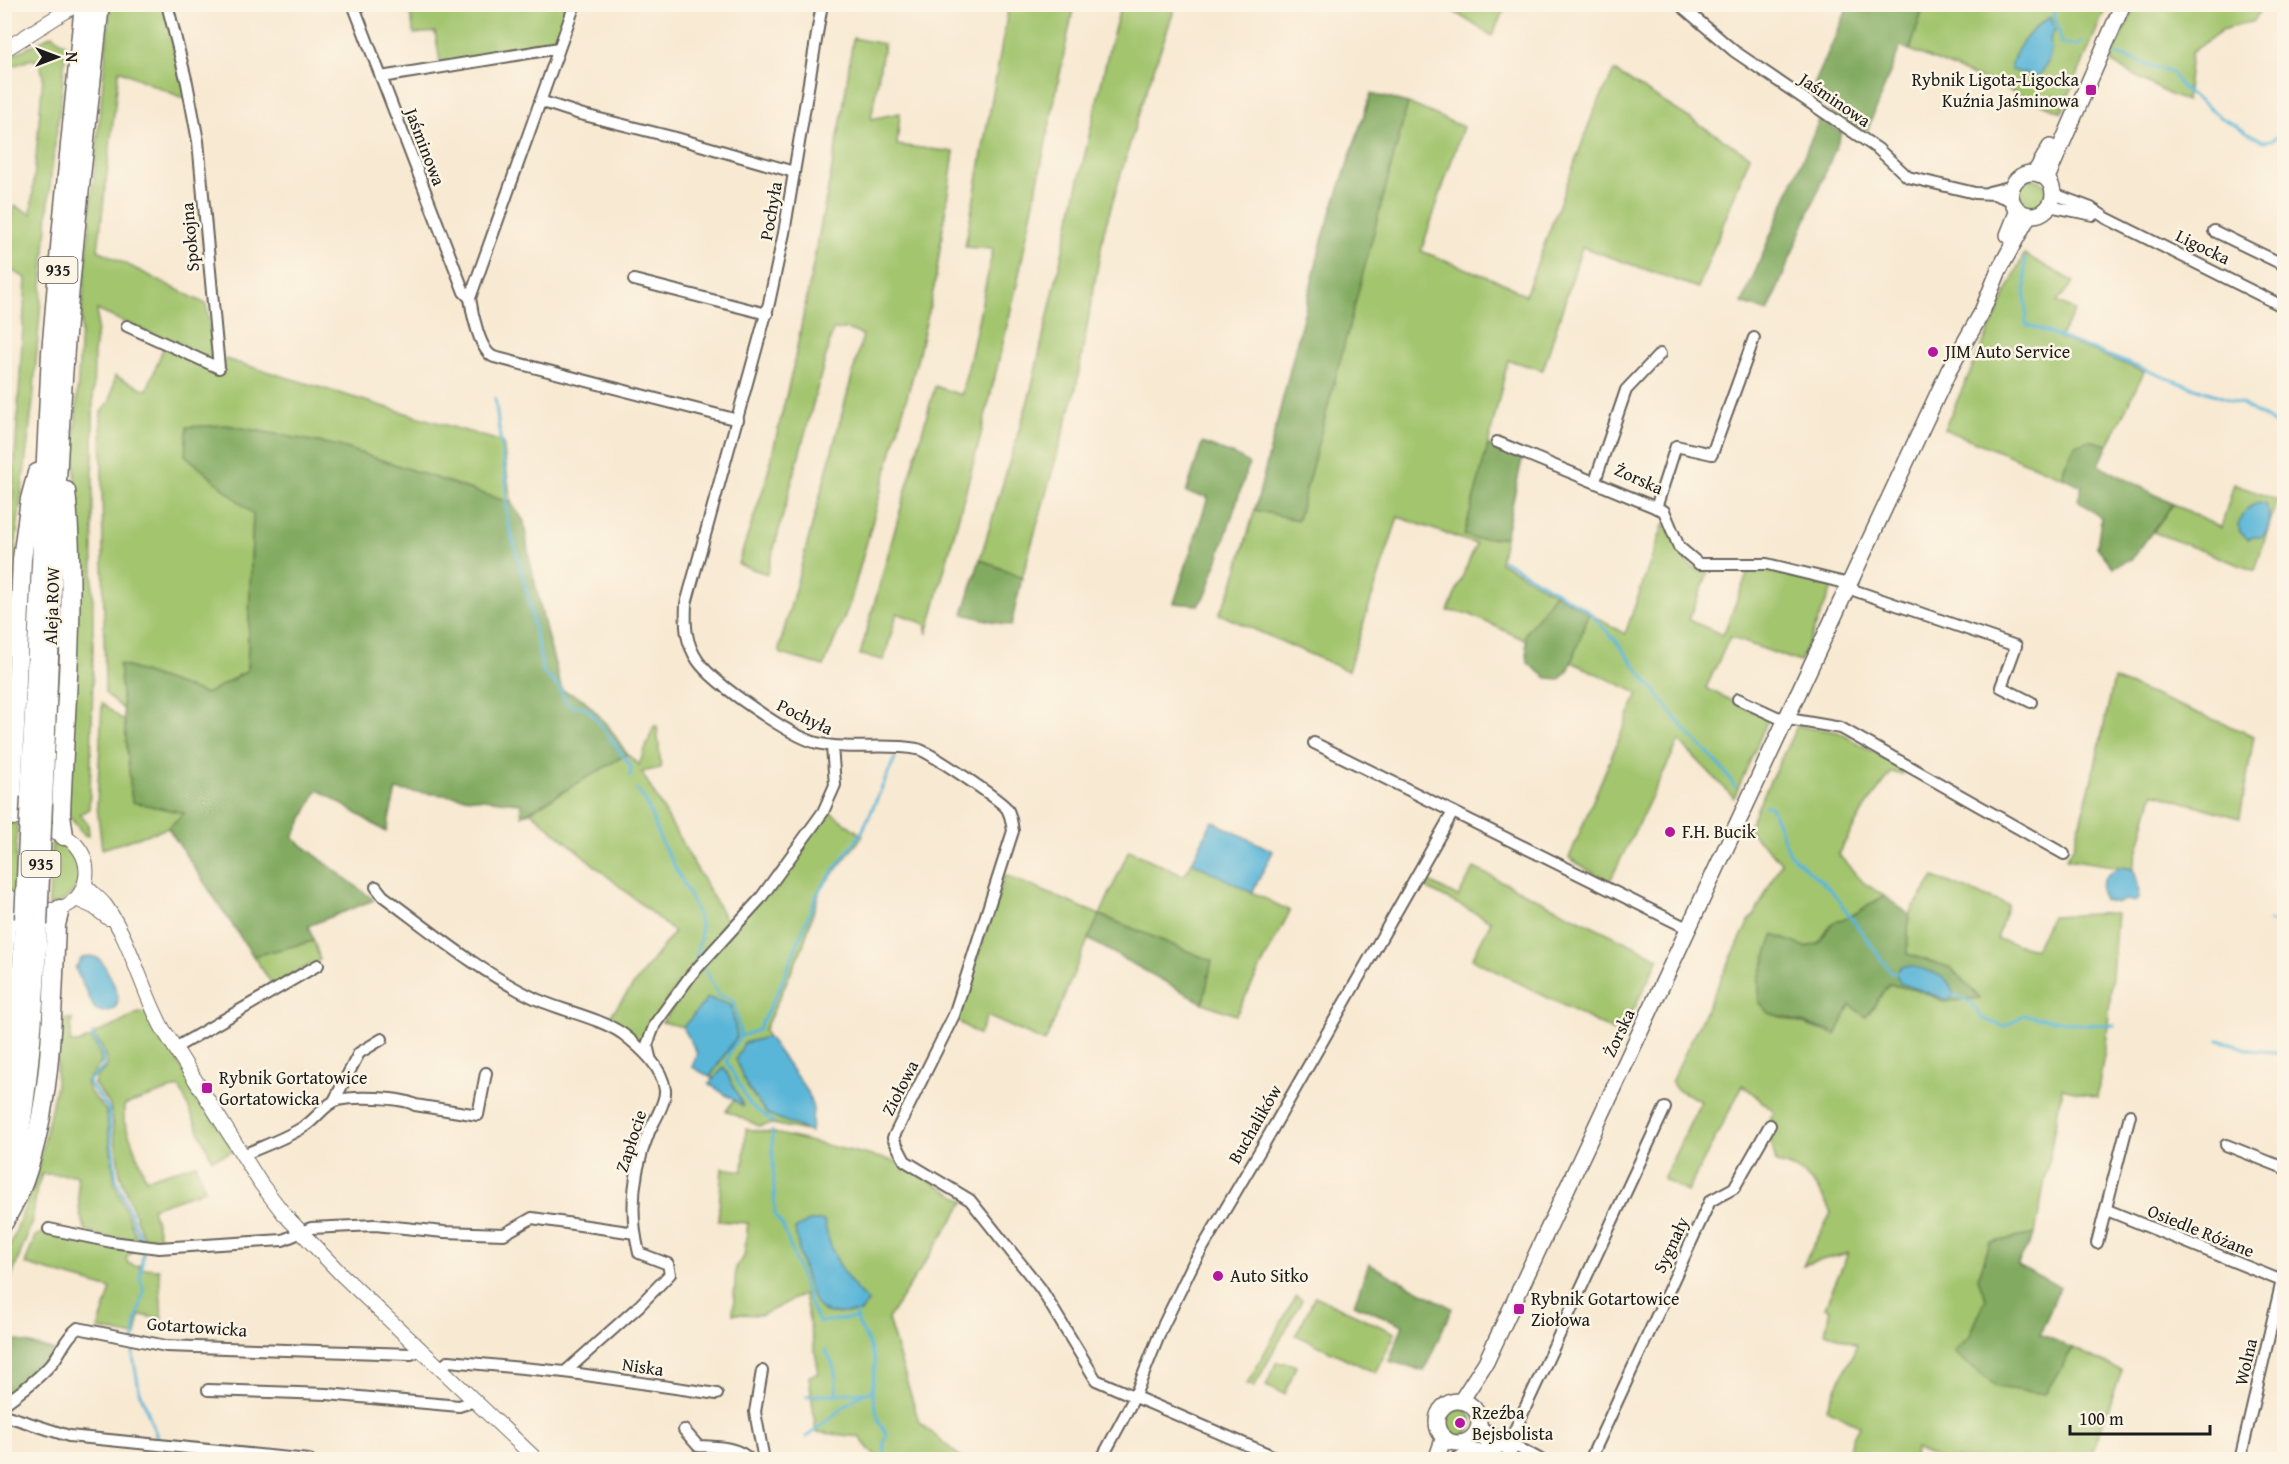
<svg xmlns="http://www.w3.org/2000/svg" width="2289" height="1464" viewBox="0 0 2289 1464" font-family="'Gentium Book Plus',serif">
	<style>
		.green { fill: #a3c56e; stroke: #607045; stroke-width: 1.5 }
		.forest { fill: #82aa61; stroke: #4f633e; stroke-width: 1.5 }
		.water { fill: #5ab6d8; stroke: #3b697a; stroke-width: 1.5 }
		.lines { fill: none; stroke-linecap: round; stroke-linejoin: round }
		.stream { stroke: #5ab6d8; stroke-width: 3 }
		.minor-casing { stroke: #69645c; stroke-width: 14 }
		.tertiary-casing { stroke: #69645c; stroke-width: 16 }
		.secondary-casing { stroke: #69645c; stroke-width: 18 }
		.primary-casing { stroke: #69645c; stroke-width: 21 }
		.minor { stroke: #fff; stroke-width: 10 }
		.tertiary { stroke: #fff; stroke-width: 14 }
		.secondary { stroke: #fff; stroke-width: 15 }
		.primary { stroke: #fff; stroke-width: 18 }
		.primary-bridge-casing { stroke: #69645c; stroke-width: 21; stroke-linecap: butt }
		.primary-bridge { stroke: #fff; stroke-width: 18 }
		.poi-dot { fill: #b5179e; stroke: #fcf5e5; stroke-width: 2 }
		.labels { text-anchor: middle; stroke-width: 5; stroke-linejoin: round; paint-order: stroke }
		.shield { fill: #fcf5e5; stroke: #5f5d58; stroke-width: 1.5 }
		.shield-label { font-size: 16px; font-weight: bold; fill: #1c1c1c }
		.poi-label { font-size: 18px; fill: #1c1c1c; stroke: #fcf5e5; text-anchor: start }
		.street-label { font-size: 18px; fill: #1c1c1c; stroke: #fcf5e5 }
	</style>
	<rect width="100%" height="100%" fill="#fcf5e5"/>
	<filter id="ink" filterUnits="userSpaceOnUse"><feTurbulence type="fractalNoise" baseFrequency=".0167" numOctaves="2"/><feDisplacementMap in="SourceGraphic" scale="12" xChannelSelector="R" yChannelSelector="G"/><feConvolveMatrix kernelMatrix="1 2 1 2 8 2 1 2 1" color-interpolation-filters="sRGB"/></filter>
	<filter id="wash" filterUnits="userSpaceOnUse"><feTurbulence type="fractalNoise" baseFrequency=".008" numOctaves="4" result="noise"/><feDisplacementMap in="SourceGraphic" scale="24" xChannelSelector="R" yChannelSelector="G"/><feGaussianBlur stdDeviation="1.35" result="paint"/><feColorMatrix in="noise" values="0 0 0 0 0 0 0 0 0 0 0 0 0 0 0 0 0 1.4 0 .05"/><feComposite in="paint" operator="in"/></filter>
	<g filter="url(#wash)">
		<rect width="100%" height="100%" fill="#f8e9d2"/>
		<g class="green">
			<path d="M110,5H165L187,100L119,70L98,250L206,304L215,357L210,361L97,310C99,325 95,339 94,355C93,392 93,430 93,468C92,582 95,695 89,809L80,814L88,824L89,836L84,835L66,812L78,534L74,448L83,295Z"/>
			<path d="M409,5H573L558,46L440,62L435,32L414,34Z"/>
			<path d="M1009,5H1074L1016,289L979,442L927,634L925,624L897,613L884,660L860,655L935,386L961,395L970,360L993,249L965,247Z"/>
			<path d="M1121,5H1176L1142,103L1104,231L1076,388L1022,578L980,559L1030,394L1109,49Z"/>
			<path d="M1453,5V4L1506,5L1492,36L1451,10Z"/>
			<path d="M1924,5H2107L2062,112L1910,50Z"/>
			<path d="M2136,5V4L2263,5L2254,21L2222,30L2191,53L2186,101L2170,95L2112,63L2111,58Z"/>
			<path d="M52,35L66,45L62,91L51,174L33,401L14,555L5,679V620L26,278L5,267V233L15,206L31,214L43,76L40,63L32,59L5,69V59Z"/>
			<path d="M853,38L884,44L871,119L900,113L897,145L954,152L935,283L918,357L850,603L824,666L781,654L779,649L863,335L846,329L833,330L767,574L738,564L765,484L794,363L842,116Z"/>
			<path d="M1614,71L1750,156L1698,288L1582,247L1543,370L1508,360L1488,445L1522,459L1500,562L1625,634L1664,523L1690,566L1708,573L1689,620L1723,635L1748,572L1755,564L1834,584L1800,662L1730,637L1706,688L1768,719L1734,798L1679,741L1609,883L1569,858L1638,693L1469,614L1448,611L1476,544L1398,517L1348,671L1219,614L1232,587L1263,482L1323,237L1371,94L1408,103L1463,127L1421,251L1508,285L1525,296L1594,111Z"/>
			<circle cx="2032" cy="194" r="15"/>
			<path d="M2024,254L2074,282L2057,302L2075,311L2059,338L2144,372L2108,445L2089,440L2065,465L2062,477L1944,429Z"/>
			<path d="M164,346L218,372L225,359L503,442L511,503L339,446L226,425L185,455L253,514L247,671L206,694L120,664L123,709L105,693L101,412L110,401L115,376L147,390Z"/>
			<path d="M2234,484L2277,500L2255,571L2153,532L2173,504L2221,528Z"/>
			<path d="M2114,679L2254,736L2240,818L2153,793L2133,869L2066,859L2074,845L2093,775Z"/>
			<path d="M102,703L125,722L132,802L184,813L168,828L102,849L97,806Z"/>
			<path d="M654,726H657L661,768L642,772L728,924C695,961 665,999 641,1043L606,1021L674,932L530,811L627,754L639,765Z"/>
			<path d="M1797,726L1838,732L1902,768L1903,774L1891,773L1866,806L1838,854L1863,882L1884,896L1853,915L1832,923L1818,944L1766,956L1759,980V1001L1769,1013L1836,1035L1850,1005L1866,1017L1889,984L1924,992L1945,1002L1979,998L1951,968L1907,954L1909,914L1934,877L2008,905L1997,939L2035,949L2051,916L2117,913L2107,1037L2097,1097L2062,1088L2035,1234L1990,1243L1978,1279L1986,1299L1969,1337L1997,1387L2044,1394L2073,1348L2122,1371L2090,1459H1941L1916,1449L1913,1459H1843L1859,1425L1826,1409L1857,1345L1825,1332L1830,1310L1825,1307L1848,1253L1803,1265L1831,1213C1819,1187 1806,1168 1776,1163L1770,1136L1777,1127L1770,1119L1774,1112L1743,1085L1687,1192L1663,1179L1701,1101L1676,1089L1671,1082L1750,919L1754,916L1781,862L1747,829Z"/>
			<path d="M830,812L863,836L820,890L803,946L764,1031L768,1037L744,1043L767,1113L811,1132L773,1124L759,1126L726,1111L734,1100L742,1106L724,1068L712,1080L710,1077L737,1036L708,998L683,1027L662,1022L699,971L822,817Z"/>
			<path d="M17,823L15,893L5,889L4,824Z"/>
			<path d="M52,837C59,841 66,844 72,850C84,864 82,887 67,898C63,902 55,904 49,906Z"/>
			<path d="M1129,850L1184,876L1192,862L1290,911L1236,1015L1203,1003L1211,961L1100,915C1079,956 1064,1000 1045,1042L987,1016L979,1035L956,1020L1005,875L1100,915Z"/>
			<path d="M1474,868L1659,958L1621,1035L1472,959L1491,921L1420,885L1422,878L1458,897Z"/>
			<path d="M314,941L320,960L273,985L253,956Z"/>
			<path d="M146,1012L234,1151L212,1159L179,1087L124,1105V1121L146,1179L196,1164L205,1190L152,1208L162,1245L145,1243L120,1174L110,1105L94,1084L96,1077L107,1067C106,1053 101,1045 93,1034L114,1026L136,1014Z"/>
			<path d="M58,1019H72L70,1043H78L91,1038L100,1054L101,1063L86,1082L90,1092L106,1111L115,1184L138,1241L111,1239L86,1231L80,1215L77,1175L42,1174L37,1188L32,1222L5,1295V1260L37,1174L56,1085Z"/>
			<path d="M746,1129L774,1133L898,1162L965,1201L888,1319L919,1422L963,1459H877L859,1437L816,1432L809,1376L819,1373L804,1294L762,1315L733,1314L736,1267L744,1257L748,1223L718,1221L722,1168L743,1171Z"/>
			<path d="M46,1231L139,1249V1251L134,1250L126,1258L128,1263L135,1266L140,1265V1268L159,1269L162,1319L140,1315L136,1336L98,1329L111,1289L25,1264L35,1236Z"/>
			<path d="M1296,1296L1302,1300L1254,1387L1247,1384Z"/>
			<path d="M1315,1296L1395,1333L1376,1373L1296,1335Z"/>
			<path d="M1276,1363H1288L1296,1366L1285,1394L1266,1386Z"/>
			<circle cx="1458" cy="1422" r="14"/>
			<path d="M149,1447L240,1459H150Z"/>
		</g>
		<g class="forest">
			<path d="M1849,5H1924L1910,50L1900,47L1867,131L1840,119L1810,94Z"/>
			<path d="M1371,94L1408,103L1298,520L1255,510L1323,237Z"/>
			<path d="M1819,120L1842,132L1768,312L1742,303Z"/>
			<path d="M226,425L339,446L511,503L524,521L529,557L547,635L562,690L583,699L607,724L627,754L522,816L520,803L396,790L386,832L318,789L293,838L374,900L308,926L314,941L253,956L168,828L184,813L132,802L119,664L206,694L247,671L253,514L185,455L187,427Z"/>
			<path d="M2089,440L2108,445L2099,465L2173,504L2132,559L2113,567L2097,547L2101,518L2078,500L2082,486L2062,477L2065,465L2075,445Z"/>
			<path d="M1202,443L1237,456L1249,464L1207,593L1198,605L1174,603L1208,497L1186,493Z"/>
			<path d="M1488,445L1522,459L1505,537L1475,539L1464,535Z"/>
			<path d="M980,559L1022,578L1011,626L963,614Z"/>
			<path d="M1555,593L1589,613L1569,669L1560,679L1547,678L1528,663L1525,634Z"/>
			<path d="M1884,896L1909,914L1907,954L1951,968L1980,998L1945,1002L1924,992L1889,984L1866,1017L1850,1005L1837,1033L1769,1013L1759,1002V979L1773,935L1806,947L1818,944L1832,923L1853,915Z"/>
			<path d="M1100,915L1212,961L1203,1003L1088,939Z"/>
			<path d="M2035,1234L2017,1265L2060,1287L2040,1334L2073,1348L2045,1394L1997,1387L1953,1352L1969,1337L1986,1299L1978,1279L1990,1243Z"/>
			<path d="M1369,1264L1452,1308L1424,1371L1389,1361L1403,1325L1354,1304Z"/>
			<path d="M5,1337L55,1351L52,1358L5,1400Z"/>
		</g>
		<g class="water">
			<path d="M2051,17L2055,30L2050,39C2053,55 2048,64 2038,77L2011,70C2012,50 2034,25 2051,17Z"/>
			<path d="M2257,503L2264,504C2272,514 2272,527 2262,537H2253L2248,539L2240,532L2238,524L2247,509Z"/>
			<path d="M1212,821L1273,851L1252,893L1192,862Z"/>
			<path d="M2121,867L2133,869C2137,879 2140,888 2138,899L2135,902L2126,900L2118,903L2103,900C2097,884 2106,872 2121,867Z"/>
			<path d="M90,956C94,957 97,957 99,959C105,964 118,991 118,998C118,1012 103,1015 94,1008L75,968L82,958Z"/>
			<path d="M1902,966C1915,966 1938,972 1948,982C1950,985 1952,991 1954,995L1948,1000L1900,983L1896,973Z"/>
			<path d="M708,998L731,1005L737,1036L710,1077L692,1067L697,1053L683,1027Z"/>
			<path d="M768,1037L808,1092L813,1109L811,1132L767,1114L747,1087L736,1059L744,1043Z"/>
			<path d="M724,1067L743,1106L709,1084Z"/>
			<path d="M809,1221H824C830,1252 845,1280 868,1302L861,1312C850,1312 833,1316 824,1311C808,1304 798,1247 795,1229Z"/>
		</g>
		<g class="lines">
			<g class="stream">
				<path d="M2051,4L2059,31L2061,44L2077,46L2083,41"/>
				<path d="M2117,54L2172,73L2182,88L2222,118L2263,141L2271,140L2284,132"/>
				<path d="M2025,259L2026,324L2172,380L2242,404L2284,429"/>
				<path d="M495,398L506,482L507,518L527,592L543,673L559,687L566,702L572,706L585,707C604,724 615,747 631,766L630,776"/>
				<path d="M1503,560L1587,610L1615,640L1685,730L1724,770L1735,787"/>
				<path d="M636,789C651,803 653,825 662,843C673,864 698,907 701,928C702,936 698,948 696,956"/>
				<path d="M1765,806L1771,807L1790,854L1831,890L1890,971L1896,973"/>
				<path d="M2269,921L2284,928"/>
				<path d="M705,969L718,995L733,1000L741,1036L730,1051L727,1062L750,1105L773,1122"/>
				<path d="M1954,995L1972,1003L1981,1018L2003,1026L2010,1024L2023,1015L2079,1024L2114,1025"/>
				<path d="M92,1034L103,1057V1068L88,1081C94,1092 102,1099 108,1109L116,1178L140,1238"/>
				<path d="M741,1036L758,1030L780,987L818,892L862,832L895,758"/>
				<path d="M2219,1040L2251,1050L2284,1053"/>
				<path d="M772,1131L775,1216L783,1226L814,1314L819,1322L857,1318"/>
				<path d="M143,1252L140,1280L144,1290L135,1327L133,1356L139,1389L159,1442"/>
				<path d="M856,1312L857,1321L869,1344L875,1362L872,1392L879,1422L887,1434L884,1442L885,1460"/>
				<path d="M825,1350C835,1365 837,1376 836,1394"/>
				<path d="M806,1396L864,1392"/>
				<path d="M806,1437C826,1424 851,1396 872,1391"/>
				<path d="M161,1448L167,1460"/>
			</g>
		</g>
	</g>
	<g filter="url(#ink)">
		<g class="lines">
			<g class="minor-casing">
				<g id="minor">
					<path d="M353,4L464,292L470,298"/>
					<path d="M575,4L470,298C472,313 480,352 494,357L738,420"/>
					<path d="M822,4L784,233L769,303L686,604C685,625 685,642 698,661C714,684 790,736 817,743C850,751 884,743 917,749C927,750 1002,801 1007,809C1011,815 1012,825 1013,831L954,1015L893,1138L905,1161L970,1200L1041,1289L1096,1380L1282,1460"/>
					<path d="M1679,4L1734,51L1878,149L1908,177L1975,193L1994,194L2013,201"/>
					<path d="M381,77L559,48"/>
					<path d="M540,101L580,114L676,138L794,172"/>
					<path d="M1989,192L2013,186"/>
					<path d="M2054,194L2091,208L2106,218L2284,307"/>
					<path d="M2049,206L2093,215"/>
					<path d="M2214,231L2284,265"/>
					<path d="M634,280L767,314"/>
					<path d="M127,326L219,368L198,141L187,83L167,4"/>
					<path d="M1497,442L1664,511L1679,547L1699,564H1767L1841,582L1856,591L2016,646L2001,687L2031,702"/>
					<path d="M1595,481L1626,390L1660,354"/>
					<path d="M1656,508L1676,446L1712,454L1754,338"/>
					<path d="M1738,699L1777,717L1841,728L2064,854"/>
					<path d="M1314,743L1689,929"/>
					<path d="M376,887L383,896C432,932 480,972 534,998C559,1010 601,1018 623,1034C641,1048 662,1066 665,1090C666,1103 654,1121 649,1132C633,1171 629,1212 639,1253L668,1264L670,1274L639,1306L565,1372"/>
					<path d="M175,1048L318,965"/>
					<path d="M650,1057L647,1045L655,1024L691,975L760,899L823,812L835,785L832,746"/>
					<path d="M334,1101L359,1053L382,1039"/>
					<path d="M2226,1145L2284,1168"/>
					<path d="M243,1155C263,1146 287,1138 305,1126C316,1119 326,1103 338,1100C353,1096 402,1097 415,1105L478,1115L486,1073"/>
					<path d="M2107,1210L2282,1281"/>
					<path d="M49,1229L112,1242L159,1248L283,1240L311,1228L375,1225L444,1232L504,1234L532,1218L635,1233"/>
					<path d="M2097,1243L2130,1115"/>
					<path d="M440,1368L449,1361L565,1372L717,1394"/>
					<path d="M762,1371L755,1412L764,1460"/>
					<path d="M208,1390L327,1394L459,1406L475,1401"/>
					<path d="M4,1404C21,1392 38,1379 52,1363C62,1351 65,1338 78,1328L166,1346L411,1354L421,1350"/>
					<path d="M4,1415L69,1436L309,1460"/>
					<path d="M1479,1426L1541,1460"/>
					<path d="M684,1430L698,1446C715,1447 738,1446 750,1460"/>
					<path d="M1473,1436L1512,1451"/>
					<path d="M1506,1449L1665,1108"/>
					<path d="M1101,1460L1134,1398L1162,1328L1193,1264L1265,1142L1453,812"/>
					<path d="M1454,1460L1470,1450H1497"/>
					<path d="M1590,1460L1710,1201L1734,1188L1770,1125"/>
					<path d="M2240,1460L2284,1272"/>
				</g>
			</g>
			<g class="tertiary-casing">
				<g id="tertiary">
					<path d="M4,50L77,4"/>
					<path d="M4,818C20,816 31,821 45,827C55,832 69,836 77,846C98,871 82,910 49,910C33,910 18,901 4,895"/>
					<path d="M85,885C91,892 99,898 105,905C132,943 141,989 163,1029L261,1184L284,1214L341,1274L537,1460"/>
					<path d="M76,899L94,907L108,918"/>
				</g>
			</g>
			<g class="secondary-casing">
				<g id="secondary">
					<circle cx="2032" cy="194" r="21"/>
					<path d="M2035,173L2050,147"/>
					<path d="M2047,178L2123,4"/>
					<path d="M2008,235L2018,210"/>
					<path d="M1461,1401L1486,1362L1949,370L1981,314L1999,270L2029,215"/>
					<circle cx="1458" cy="1422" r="21"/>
					<path d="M1436,1460L1444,1437"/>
				</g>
			</g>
			<g class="primary-casing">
				<g id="primary">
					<path d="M30,797L51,353L61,236L84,4"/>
					<path d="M43,803C50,642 55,481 67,321C76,215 88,110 100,4"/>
					<path d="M8,817L12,799L22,559L30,499L37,473"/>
					<path d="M64,836L61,814C65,707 77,598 66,491"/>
					<path d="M4,900L7,913L4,953"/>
					<path d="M4,1141L17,1053L24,919"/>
					<path d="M5,1206C28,1113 34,1020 38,925"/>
					<path d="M4,1222C11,1209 19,1195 24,1181C53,1099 52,1011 56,925L60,909"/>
				</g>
			</g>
			<use href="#minor" class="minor"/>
			<use href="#tertiary" class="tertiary"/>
			<use href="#secondary" class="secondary"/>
			<use href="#primary" class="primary"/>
			<g class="primary-bridge-casing">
				<g id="primary-bridge">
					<path d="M24,919L30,797"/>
					<path d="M38,925L43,803"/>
				</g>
			</g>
			<use href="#primary-bridge" class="primary-bridge"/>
		</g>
	</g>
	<g class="poi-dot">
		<rect x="2085" y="84" width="12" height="12" rx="3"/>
		<circle cx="1933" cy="352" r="6"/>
		<circle cx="1670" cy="832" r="6"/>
		<rect x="201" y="1082" width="12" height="12" rx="3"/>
		<circle cx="1218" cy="1276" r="6"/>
		<rect x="1513" y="1303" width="12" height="12" rx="3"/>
		<circle cx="1460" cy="1423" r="6"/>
	</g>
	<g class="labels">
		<g class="shield">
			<rect x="38.5" y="257" width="39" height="26" rx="4.5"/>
			<rect x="21.5" y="851" width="39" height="26" rx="4.5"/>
		</g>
		<g class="shield-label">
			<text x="58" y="276">935</text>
			<text x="41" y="870">935</text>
		</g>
		<g class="poi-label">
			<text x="2079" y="86" text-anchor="end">Rybnik Ligota-Ligocka<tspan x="2079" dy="21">Kuźnia Jaśminowa</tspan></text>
			<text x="1945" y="358">JIM Auto Service</text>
			<text x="1682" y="838">F.H. Bucik</text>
			<text x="219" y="1084">Rybnik Gortatowice<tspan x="219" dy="21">Gortatowicka</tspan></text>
			<text x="1230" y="1282">Auto Sitko</text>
			<text x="1531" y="1305">Rybnik Gotartowice<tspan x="1531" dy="21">Ziołowa</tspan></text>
			<text x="1472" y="1419">Rzeźba<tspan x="1472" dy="21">Bejsbolista</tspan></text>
		</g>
		<g class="street-label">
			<text transform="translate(1835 100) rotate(34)" y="6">Jaśminowa</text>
			<text transform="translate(425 147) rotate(69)" y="6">Jaśminowa</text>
			<text transform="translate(771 211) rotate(-80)" y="6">Pochyła</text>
			<text transform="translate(190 237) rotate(-95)" y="6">Spokojna</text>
			<text transform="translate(2203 247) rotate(26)" y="6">Ligocka</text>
			<text transform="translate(1639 479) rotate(24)" y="6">Żorska</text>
			<text transform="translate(52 606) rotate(-88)" y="6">Aleja ROW</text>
			<text transform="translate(805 717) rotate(26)" y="6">Pochyła</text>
			<text transform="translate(1619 1033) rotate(-65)" y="6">Żorska</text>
			<text transform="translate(900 1088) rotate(-63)" y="6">Ziołowa</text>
			<text transform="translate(1255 1124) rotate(-60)" y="6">Buchalików</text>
			<text transform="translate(631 1141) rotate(-72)" y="6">Zapłocie</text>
			<text transform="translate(2201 1231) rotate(22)" y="6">Osiedle Różane</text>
			<text transform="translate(1671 1245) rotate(-65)" y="6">Sygnały</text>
			<text transform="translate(197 1327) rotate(4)" y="6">Gotartowicka</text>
			<text transform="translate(2246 1362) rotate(-77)" y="6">Wolna</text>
			<text transform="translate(643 1367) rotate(8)" y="6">Niska</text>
		</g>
	</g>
	<rect width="2289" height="1464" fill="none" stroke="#fcf5e5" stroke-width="24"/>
	<g transform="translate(57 57) rotate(90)" stroke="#fcf5e5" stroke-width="4.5" paint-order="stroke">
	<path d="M0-4.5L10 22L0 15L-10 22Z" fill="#1c1c1c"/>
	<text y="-9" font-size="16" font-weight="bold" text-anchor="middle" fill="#1c1c1c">N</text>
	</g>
	<path d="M2070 1425v9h140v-9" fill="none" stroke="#1c1c1c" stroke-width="3"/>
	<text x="2079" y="1425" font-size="18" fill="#1c1c1c" stroke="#fcf5e5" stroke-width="4.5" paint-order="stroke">100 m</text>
</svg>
